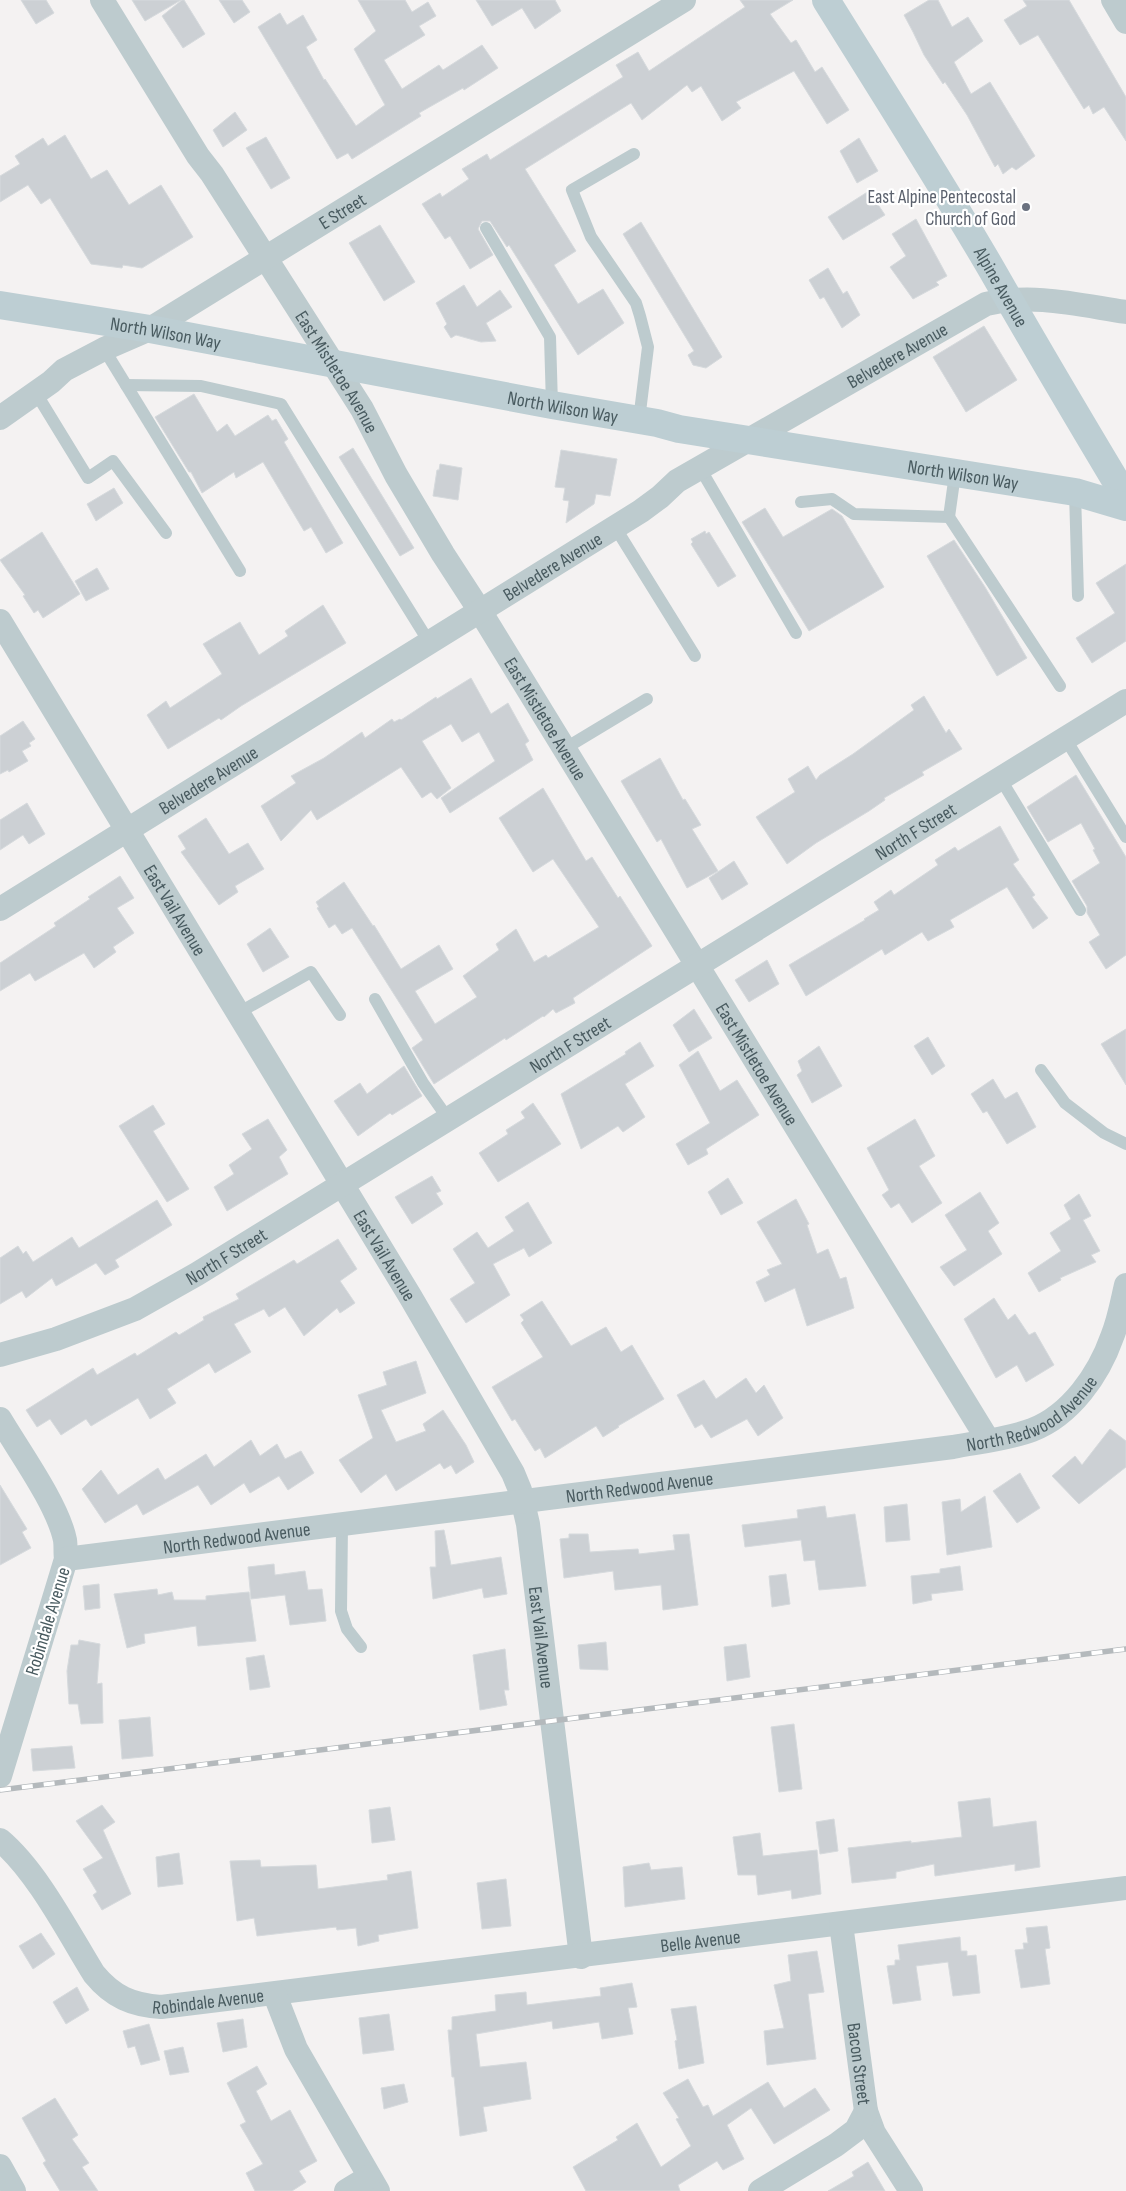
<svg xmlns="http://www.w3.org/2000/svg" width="1126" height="2191" viewBox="0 0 1126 2191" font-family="'Sofia Sans Condensed',sans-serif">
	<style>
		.building { fill: #ccd0d4; stroke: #d6dadd }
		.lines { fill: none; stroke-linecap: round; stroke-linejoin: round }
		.lane { stroke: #bdcbce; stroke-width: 12 }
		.street { stroke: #bdcbce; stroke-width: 24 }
		.secondary { stroke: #bdced3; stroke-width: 28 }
		.rail-casing { stroke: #b4b9bc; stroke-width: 5.5 }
		.rail { stroke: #fff; stroke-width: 4; stroke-dasharray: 11; stroke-linecap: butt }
		.worship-dot { fill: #6b7280; stroke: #fff; stroke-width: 2 }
		.labels { text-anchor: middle; stroke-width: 4.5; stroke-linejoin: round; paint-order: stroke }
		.worship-label { font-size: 19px; fill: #5b616d; stroke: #fff; text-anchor: end }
		.street-label { font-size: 19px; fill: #495b60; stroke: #fff }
	</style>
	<rect width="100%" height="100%" fill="#f4f2f2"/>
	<g class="building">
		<path d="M21,0H46L54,13L36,24Z"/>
		<path d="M132,0H181L145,21Z"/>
		<path d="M182,0H184L205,34L183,48L162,16Z"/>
		<path d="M219,0H242L250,12L234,23Z"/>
		<path d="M358,0H405L412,12L428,2L436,16L419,26L425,35L384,60L402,89L439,65L443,70L482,45L498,68L464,90L463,88L419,113L421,116L352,159L348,153L337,159L258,27L280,13L287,25L303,15L317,40L306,47L324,80L325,79L356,126L385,105L354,49L376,31Z"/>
		<path d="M476,0H555L561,11L535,29L522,8L492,26Z"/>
		<path d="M740,0H793L770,14L791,43L796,40L815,72L822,67L849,110L827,124L794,71L736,102L741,108L722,121L701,86L692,92L687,85L642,120L631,103L525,169L576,251L554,265L578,304L603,289L624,323L578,355L509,245L507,247L490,221H482L478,229L493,255L470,269L450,236L445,239L422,204L440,193L442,197L469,179L462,169L487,154L490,160L623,77L616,65L638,52L649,71L745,7Z"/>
		<path d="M929,0H938L952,27L968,17L983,41L954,62L971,94L990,82L1035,156L1016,170L1012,167L1003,174L998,164L995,167L967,115L945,82L943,84L924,55L913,32L904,15Z"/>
		<path d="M1023,0H1069L1126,97V141L1104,107L1093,114L1089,105L1084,109L1038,35L1020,45L1004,20L1027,6Z"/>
		<path d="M235,112L247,130L223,147L213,130Z"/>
		<path d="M65,135L91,179L107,170L129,205L161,185L193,237L142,268L123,265L122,268L91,264L50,198L41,204L28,185L0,202V176L20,164L15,156L43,138L48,146Z"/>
		<path d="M266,137L290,178L271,189L246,148Z"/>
		<path d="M859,138L878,171L857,183L840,151Z"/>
		<path d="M869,191L885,215L843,240L828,217Z"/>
		<path d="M916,219L947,276L936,282L939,285L913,299L890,267L906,256L892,234Z"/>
		<path d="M641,222L722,357L706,368L693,365L688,355L694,351L623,234Z"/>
		<path d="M380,225L415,282L384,301L349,243Z"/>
		<path d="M828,268L843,294L847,291L860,315L842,328L824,297L820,299L809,280Z"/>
		<path d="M464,285L477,307L500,290L512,307L486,323L496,341L481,342L456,335L451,338L444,327L447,324L436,303Z"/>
		<path d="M984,326L1017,380L966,412L933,357Z"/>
		<path d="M194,394L217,432L227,424L235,436L268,415L272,421L276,419L288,439L284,442L343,543L326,553L311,527L304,531L263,462L236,478L234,472L202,493L191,472H189L155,417Z"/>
		<path d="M353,448L414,548L400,556L339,457Z"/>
		<path d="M561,450L617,459L610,496L596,494L594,504L566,523L569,501L563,500L565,488L555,487Z"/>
		<path d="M440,464L462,468L458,500L433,496L437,470H439Z"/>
		<path d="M114,488L123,503L96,521L87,504Z"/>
		<path d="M765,508L783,537L832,509L842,516L884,587L809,631L742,522Z"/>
		<path d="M705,531L706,534L709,532L736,576L718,587L691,544L693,542L691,539Z"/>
		<path d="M42,532L80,594L43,618L38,610L34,613L23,596L25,595L0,560Z"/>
		<path d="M954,540L985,587L1027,658L997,676L927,556Z"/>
		<path d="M1126,564V641L1092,663L1076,638L1115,613L1096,583Z"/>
		<path d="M97,568L109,589L86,601L75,581Z"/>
		<path d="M323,605L346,643L241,706L221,720L219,718L168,749L147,715L166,701L170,708L222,674L203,644L240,622L259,655L288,636L285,631Z"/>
		<path d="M471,678L491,714L508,703L529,741L525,744L533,760L450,813L441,798L495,761L479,732L462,742L451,724L422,741L451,788L437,799L431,792L422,798L401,767L317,820L311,810L281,841L261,806L296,783L291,776L324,758L362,732L365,738L392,719L394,722L400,719L401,720L436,697L437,699Z"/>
		<path d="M924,696L946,733L949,729L962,749L922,772L924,775L884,798L885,800L869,811L816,843L787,864L756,817L795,792L788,779L808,766L816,780L820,775L853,754L914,710L911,705Z"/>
		<path d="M23,721L35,739L29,743L31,746L22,751L28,761L9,772L8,770L0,774V736Z"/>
		<path d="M660,758L683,800L685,799L701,825L692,829L718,871L687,888L661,839L657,842L621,781Z"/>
		<path d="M1076,775L1126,857V955L1106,969L1089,942L1100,935L1087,913V906L1072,881L1100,863L1093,850L1095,849L1081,823L1048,842L1027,807Z"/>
		<path d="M543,788L586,861L592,857L618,898L620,896L652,946L573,998L575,1003L556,1013L553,1009L544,1017L543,1016L506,1040L505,1038L434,1084L412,1048L423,1040L352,928L342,934L335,924L329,928L317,908L319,907L316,902L344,882L373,926L374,925L401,969L439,945L453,969L415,991L435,1024L477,997L463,976L499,950L496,944L516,929L534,962L546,955L548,958L599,927L553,859L533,872L499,818Z"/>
		<path d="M27,803L45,834L29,844L23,835L0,850V820Z"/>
		<path d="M206,818L229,854L248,843L264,869L235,886L238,892L219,905L181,852L186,849L178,836Z"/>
		<path d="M1000,826L1019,860L1013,864L1035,895L1032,897L1048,918L1033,929L1007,887L950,920L954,927L928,941L922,932L885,955L882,949L806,996L789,965L865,920L864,919L879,910L874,902L891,890L894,895L938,865L935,860L955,847L958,851Z"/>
		<path d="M734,861L748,884L722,900L709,878Z"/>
		<path d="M120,876L134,898L117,908L134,933L113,947L116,952L94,968L84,953L35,981L30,973L0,991V963L56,926L54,923L90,899L88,897Z"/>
		<path d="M270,928L289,957L263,972L247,944Z"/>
		<path d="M767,960L779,984L749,1002L735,980Z"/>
		<path d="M694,1009L712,1038L689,1052L673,1025Z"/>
		<path d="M1126,1029V1085L1101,1044Z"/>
		<path d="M928,1037L945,1066L932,1075L914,1046Z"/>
		<path d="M640,1042L654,1066L625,1084L645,1117L623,1132L618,1126L581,1149L561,1094L626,1054L625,1052Z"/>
		<path d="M819,1046L842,1086L812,1103L797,1075L802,1071L798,1061Z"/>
		<path d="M698,1051L720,1091L737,1080L759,1115L706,1149L708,1154L688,1165L676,1144L710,1123L679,1065Z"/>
		<path d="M404,1066L422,1096L392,1115L390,1113L358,1136L334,1101L360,1083L367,1094Z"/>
		<path d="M993,1079L1005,1099L1017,1092L1036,1127L1007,1144L987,1111L983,1113L971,1094Z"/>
		<path d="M533,1103L561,1144L498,1182L479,1153L508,1134L506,1130L525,1118L521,1112Z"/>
		<path d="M153,1105L165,1124L153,1131L189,1189L167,1202L119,1126Z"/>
		<path d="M268,1119L287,1150L279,1157L288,1174L227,1211L214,1187L234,1174L229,1165L252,1149L242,1134Z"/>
		<path d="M915,1119L935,1156L919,1166L942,1203L912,1223L899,1203L891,1208L882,1195L889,1190L867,1148Z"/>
		<path d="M432,1176L441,1191L436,1193L443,1204L412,1224L395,1197Z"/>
		<path d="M728,1178L743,1203L721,1215L708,1192Z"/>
		<path d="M980,1192L999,1223L988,1231L1002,1254L954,1286L940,1267L967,1250L945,1215Z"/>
		<path d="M1079,1194L1091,1216L1083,1220L1100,1251L1091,1255L1096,1262L1060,1278L1061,1280L1039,1292L1028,1273L1061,1251L1050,1233L1071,1219L1064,1205Z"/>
		<path d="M796,1199L809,1224L807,1225L817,1254L828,1249L840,1279L846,1277L854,1308L807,1326L795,1288L765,1302L756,1282L770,1275L767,1270L782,1264L757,1222Z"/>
		<path d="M157,1200L172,1225L115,1260L119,1267L105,1275L96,1263L56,1286L52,1278L26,1298L22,1291L0,1304V1258L18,1246L23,1254L26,1251L33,1262L72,1237L79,1248Z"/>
		<path d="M528,1202L552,1243L529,1257L524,1248L493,1264L510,1295L466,1323L450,1299L475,1283L453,1249L477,1232L488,1248L514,1231L505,1217Z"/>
		<path d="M338,1239L357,1269L340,1281L355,1303L340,1313L337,1308L304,1336L285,1307L269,1317L264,1309L234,1324L251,1352L215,1373L209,1363L167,1389L176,1403L150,1419L138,1398L91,1426L86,1419L61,1435L50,1419L37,1427L26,1410L93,1368L97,1375L135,1353L137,1356L176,1332L179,1335L204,1320L203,1317L239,1299L236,1294L294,1260L297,1264Z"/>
		<path d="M994,1298L1008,1320L1015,1314L1029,1335L1035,1332L1054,1365L1026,1382L1017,1365L996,1378L964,1319Z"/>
		<path d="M542,1301L571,1346L606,1327L621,1352L632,1345L664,1399L618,1426L619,1427L603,1437L596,1426L545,1458L540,1448L535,1451L515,1419L512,1421L492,1387L543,1357L521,1323L524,1320L520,1315Z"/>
		<path d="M416,1361L426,1393L381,1410L396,1442L426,1431L423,1424L443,1410L466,1445L474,1462L456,1474L451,1465L444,1469L440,1463L396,1491L386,1474L361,1493L339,1460L373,1438L358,1395L387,1385L383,1372Z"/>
		<path d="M746,1378L756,1393L764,1385L783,1418L758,1436L747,1419L711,1438L702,1424L695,1428L677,1395L704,1380L716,1399Z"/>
		<path d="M1110,1429L1126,1441V1467L1079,1504L1052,1476L1075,1456L1082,1465Z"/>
		<path d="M251,1440L260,1456L277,1444L285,1459L301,1451L314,1473L288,1490L279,1476L250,1493L244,1483L211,1505L198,1485L143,1515L137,1504L105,1523L82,1489L101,1470L118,1495L158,1468L165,1480L206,1454L214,1467Z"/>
		<path d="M1020,1473L1040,1508L1017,1523L993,1491Z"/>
		<path d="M0,1485L27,1529L22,1532L31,1548L0,1565Z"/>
		<path d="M985,1496L992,1547L947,1555L942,1502L960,1499L961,1512Z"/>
		<path d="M907,1504L910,1540L886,1542L884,1507Z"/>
		<path d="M825,1506L827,1518L855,1514L866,1586L819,1590L815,1560L804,1561L801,1540L745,1547L742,1525L798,1518L797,1510Z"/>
		<path d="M444,1530L451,1565L501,1557L507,1594L484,1598L482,1588L433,1599L430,1567H436L435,1531Z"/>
		<path d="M569,1534H588L590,1552L638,1549L639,1554L675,1550L673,1535L689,1534L698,1605L663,1610L661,1585L615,1590L613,1571L564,1578L560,1539L569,1538Z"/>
		<path d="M274,1564L275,1575L305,1571L308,1590L322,1589L326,1621L290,1625L285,1595L251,1599L248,1567Z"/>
		<path d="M960,1566L963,1590L931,1594L932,1600L913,1604L911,1576L940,1573V1569Z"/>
		<path d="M786,1574L790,1604L772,1607L769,1576Z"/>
		<path d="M99,1584L100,1608L85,1610L83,1586Z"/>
		<path d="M157,1589L158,1595L172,1592L174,1600H206V1596L249,1592L256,1641L198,1646L196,1626L144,1634L145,1643L127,1648L114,1594Z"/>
		<path d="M79,1640L100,1644L97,1684L102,1683L103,1723L81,1724L78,1704H69L67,1671L71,1645H78Z"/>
		<path d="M606,1642L608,1670L580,1669L578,1645Z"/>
		<path d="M746,1644L750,1677L727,1681L724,1647Z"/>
		<path d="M505,1649L509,1690H504L507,1705L480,1710L473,1655Z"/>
		<path d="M264,1655L270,1687L250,1690L246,1658Z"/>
		<path d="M150,1717L153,1756L122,1759L119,1720Z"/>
		<path d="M794,1724L802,1789L779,1792L771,1727Z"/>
		<path d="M72,1746L75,1768L33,1771L31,1749Z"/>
		<path d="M990,1798L993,1827L1036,1821L1040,1867L1015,1871V1864L935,1876L934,1864L896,1872V1878L852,1883L848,1848L911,1841V1843L962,1837L958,1802Z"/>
		<path d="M102,1805L115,1822L103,1830L131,1894L102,1910L93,1895L97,1892L83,1869L103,1858L76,1821Z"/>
		<path d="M390,1807L395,1840L372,1843L369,1810Z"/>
		<path d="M834,1819L838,1851L820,1854L816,1822Z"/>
		<path d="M760,1833L763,1856L817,1850L821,1894L792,1899L791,1890L758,1895L756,1875H738L733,1837Z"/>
		<path d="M179,1853L183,1884L158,1887L156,1857Z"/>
		<path d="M260,1860L261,1867L316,1865L318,1889L388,1880L387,1875L411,1871L418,1928L378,1935L379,1941L358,1946L356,1928L337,1930L336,1927L257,1936L254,1918L237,1921L230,1861Z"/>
		<path d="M649,1863L651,1870L682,1867L685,1899L625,1907L623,1867Z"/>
		<path d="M506,1879L511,1926L482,1929L477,1883Z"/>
		<path d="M1047,1926L1050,1948L1045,1949L1050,1984L1021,1988L1015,1950L1024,1949L1023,1943H1028L1026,1928Z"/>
		<path d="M41,1933L55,1954L33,1969L19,1946Z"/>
		<path d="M960,1937L961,1951H967V1956L976,1955L980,1993L953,1996L948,1962L916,1966L921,2000L893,2004L887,1966L895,1965V1960H900L898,1945Z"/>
		<path d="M817,1951L824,1992L808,1994L816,2059L767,2065L764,2031L784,2028L774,1985L791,1981L788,1955Z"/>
		<path d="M632,1983L637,2007L628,2008L633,2034L602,2039L599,2022L553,2029L552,2021L476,2034L480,2067L526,2062L531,2099L483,2107L487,2131L460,2136L454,2077H452L448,2030H452V2017L496,2011L495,1995L526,1992L527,2005L601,1996L600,1988Z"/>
		<path d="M77,1987L89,2010L66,2024L53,2002Z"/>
		<path d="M696,2006L704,2063L679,2069L675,2041L677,2040L671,2009Z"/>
		<path d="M389,2014L394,2050L363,2054L359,2018Z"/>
		<path d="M243,2019L247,2047L223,2052L217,2023Z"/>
		<path d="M149,2024L160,2060L141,2065L135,2046L128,2048L123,2031Z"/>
		<path d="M183,2047L189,2072L170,2075L164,2051Z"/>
		<path d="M257,2066L267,2084L256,2091L271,2121L290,2110L317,2161L299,2171L306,2182L292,2191H255L246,2173L263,2164L240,2125L246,2122L227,2083Z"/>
		<path d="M688,2079L703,2107L708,2105L713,2116L768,2082L784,2108L815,2088L830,2110L774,2144L751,2108L727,2125L744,2159L723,2170L717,2161L678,2185L680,2191H586L573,2167L618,2140L616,2137L637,2123L661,2167L691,2146L676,2119L679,2118L663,2093Z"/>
		<path d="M404,2084L408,2102L384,2109L381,2088Z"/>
		<path d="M55,2098L78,2135L72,2139L89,2163L82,2167L98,2191H60L43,2163L46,2161L22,2118Z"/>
		<path d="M868,2162L885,2191H828L854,2176L852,2172Z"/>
	</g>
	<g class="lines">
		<g class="lane">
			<path d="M634,154L572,190L591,237L636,303L640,316L648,347L639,420"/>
			<path d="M486,228L550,337L552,405"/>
			<path d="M104,349L240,571"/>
			<path d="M126,385L201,386L281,404L429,642"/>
			<path d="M36,393L88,478L113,461L166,533"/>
			<path d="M700,468L796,633"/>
			<path d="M1075,492L1078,596"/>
			<path d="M801,502L832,499L854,514L949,517L955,474"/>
			<path d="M949,517L1060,686"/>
			<path d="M615,527L695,656"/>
			<path d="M1065,738L1126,837"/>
			<path d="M564,749L647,699"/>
			<path d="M1000,778L1080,910"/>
			<path d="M375,999L423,1083L449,1120"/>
			<path d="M238,1013L311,972L340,1015"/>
			<path d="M1041,1070L1065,1103L1104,1133L1126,1144"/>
			<path d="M342,1525L341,1611L347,1629L361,1647"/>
		</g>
		<g class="street">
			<path id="s1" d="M102,0L198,156L212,174L362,409L396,475L443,554L480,611L988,1440"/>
			<path d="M1113,0L1126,22"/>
			<path id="s2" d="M0,418L51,382L64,370L104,349L150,329L684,0"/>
			<path id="s3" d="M0,621L410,1296L513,1473L520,1490L528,1524L581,1957"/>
			<path id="s4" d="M0,909L641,511L660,497L677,481L986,304C1033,293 1079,305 1126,312"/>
			<path id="s5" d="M0,1355L56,1339L135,1309L197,1274L1126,701"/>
			<path d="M0,1419C19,1451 58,1505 65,1540C66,1546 65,1553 66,1559L0,1776"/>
			<path id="s6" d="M66,1559L953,1447C979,1442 1008,1439 1032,1430C1071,1415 1099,1374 1112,1337C1119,1320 1122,1302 1126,1285"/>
			<path id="s7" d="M0,1840C37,1871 68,1932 94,1974C113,1997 132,2005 161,2007L1126,1888"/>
			<path id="s8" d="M841,1924L866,2111L874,2133L911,2191"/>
			<path d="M275,1995L296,2049L378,2191"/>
			<path d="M0,2166L14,2191"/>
			<path d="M346,2191L369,2177"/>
			<path d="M760,2191L836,2145L856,2130L866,2111"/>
		</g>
		<g class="secondary">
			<path id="s9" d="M826,0C882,90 939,179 992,270C1036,347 1081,423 1126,498"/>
			<path id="s10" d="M0,305L150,329L552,405L657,423L679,429L1075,492L1126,507"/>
		</g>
		<g class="rail-casing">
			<path id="rail" d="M0,1790L1126,1649"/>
		</g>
		<use href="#rail" class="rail"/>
	</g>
	<circle class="worship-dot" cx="1026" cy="207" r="5"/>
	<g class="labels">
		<g class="worship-label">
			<text x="1016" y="203">East Alpine Pentecostal<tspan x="1016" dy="22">Church of God</tspan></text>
		</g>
		<g class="street-label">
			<text dy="7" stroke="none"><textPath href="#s2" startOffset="401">E Street</textPath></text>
			<text dy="7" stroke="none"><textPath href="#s9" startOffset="336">Alpine Avenue</textPath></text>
			<text dy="7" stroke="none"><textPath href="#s10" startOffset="168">North Wilson Way</textPath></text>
			<text dy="7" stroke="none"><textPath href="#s4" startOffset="1055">Belvedere Avenue</textPath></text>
			<text dy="7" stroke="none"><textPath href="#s1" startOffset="440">East Mistletoe Avenue</textPath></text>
			<text dy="7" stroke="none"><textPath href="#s10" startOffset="572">North Wilson Way</textPath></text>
			<text dy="7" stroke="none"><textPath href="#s10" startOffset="978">North Wilson Way</textPath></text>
			<text dy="7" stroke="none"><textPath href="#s4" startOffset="650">Belvedere Avenue</textPath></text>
			<text dy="7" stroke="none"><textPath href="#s1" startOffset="845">East Mistletoe Avenue</textPath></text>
			<text dy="7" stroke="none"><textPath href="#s4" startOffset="245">Belvedere Avenue</textPath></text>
			<text dy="7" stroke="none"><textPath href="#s5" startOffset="1058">North F Street</textPath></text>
			<text dy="7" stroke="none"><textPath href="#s3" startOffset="338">East Vail Avenue</textPath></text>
			<text dy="7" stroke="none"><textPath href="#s5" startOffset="652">North F Street</textPath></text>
			<text dy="7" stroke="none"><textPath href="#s1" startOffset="1250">East Mistletoe Avenue</textPath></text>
			<text dy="7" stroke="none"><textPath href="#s3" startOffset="742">East Vail Avenue</textPath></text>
			<text dy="7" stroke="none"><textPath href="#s5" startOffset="248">North F Street</textPath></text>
			<text dy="7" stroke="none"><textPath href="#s6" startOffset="982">North Redwood Avenue</textPath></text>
			<text dy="7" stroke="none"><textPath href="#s6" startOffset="578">North Redwood Avenue</textPath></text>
			<text dy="7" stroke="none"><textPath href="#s6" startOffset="172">North Redwood Avenue</textPath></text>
			<text transform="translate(47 1621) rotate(-73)" y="7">Robindale Avenue</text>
			<text dy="7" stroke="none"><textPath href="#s3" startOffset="1162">East Vail Avenue</textPath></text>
			<text dy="7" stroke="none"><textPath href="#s7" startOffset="785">Belle Avenue</textPath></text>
			<text dy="7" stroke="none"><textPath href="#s7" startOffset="289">Robindale Avenue</textPath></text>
			<text dy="7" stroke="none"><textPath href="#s8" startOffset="141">Bacon Street</textPath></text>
		</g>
	</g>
</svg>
